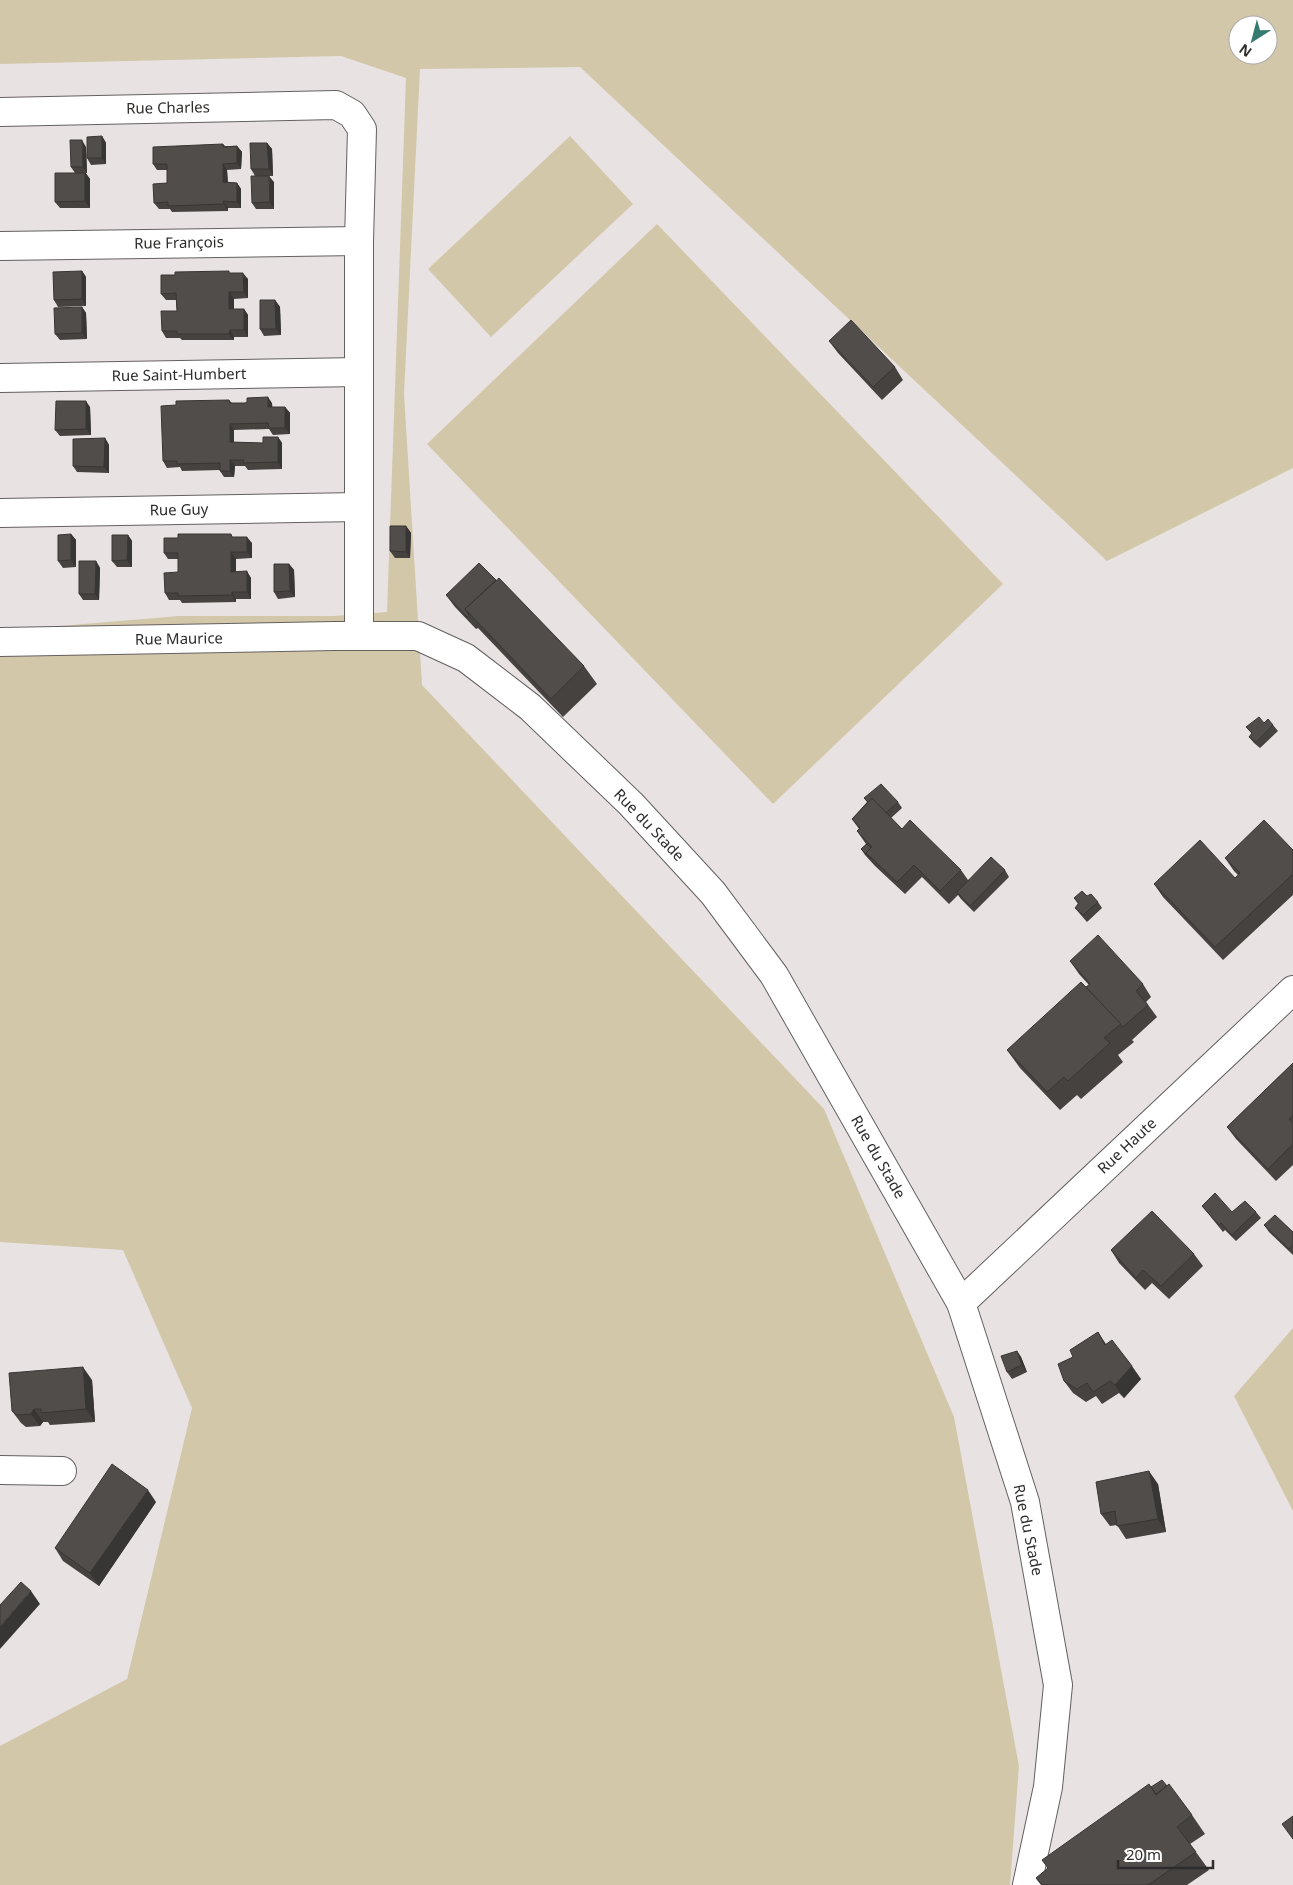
<svg xmlns="http://www.w3.org/2000/svg" width="1293" height="1885" viewBox="0 0 1293 1885" font-family="'Noto Sans',sans-serif">
	<style>
		.green { fill: #d3c7a9; fill-rule: evenodd }
		.lines { fill: none; stroke-linecap: round; stroke-linejoin: round }
		.minor-casing { stroke: #646060; stroke-width: 30 }
		.minor { stroke: #fff; stroke-width: 28 }
		.wall { fill: #454240 }
		.shaded-wall { fill: #383634 }
		.building { fill: #504d4b; stroke: #383634 }
		.labels { text-anchor: middle; stroke-width: 5; stroke-linejoin: round; paint-order: stroke }
		.street-label { font-size: 15px; fill: #2e2d2c; stroke: #fff }
	</style>
	<rect width="100%" height="100%" fill="#e8e3e2"/>
	<g class="green">
		<path d="M0,0H1293V468L1107,561L580,67L420,69L404,394L422,685L824,1109L954,1417L1019,1766L1010,1885H0V1746L127,1679L192,1408L123,1250L0,1242V631L179,616H333L387,612L406,78L341,56L0,64ZM1238,25H1268V55H1238Z"/>
		<path d="M570,136L633,204L491,337L428,269Z"/>
		<path d="M657,224L1003,584L773,804L427,444Z"/>
		<path d="M1293,1328V1511L1234,1396Z"/>
	</g>
	<g class="lines">
		<g class="minor-casing">
			<g id="minor">
				<path d="M0,112L336,105L352,114L362,129L359,241V636"/>
				<path d="M0,246L359,241"/>
				<path d="M0,378L359,372"/>
				<path d="M0,513L359,507"/>
				<path d="M0,642L335,636H418L466,658L530,707L631,804L713,893L774,975L961,1303L1025,1502L1058,1685L1048,1787L1027,1885"/>
				<path d="M961,1303L1293,990"/>
				<path d="M0,1470L62,1471"/>
			</g>
		</g>
		<use href="#minor" class="minor"/>
	</g>
	<g class="wall">
		<path d="M102,136L106,143V164L91,165L87,158Z"/>
		<path d="M267,143L272,149L273,176H255L251,169Z"/>
		<path d="M223,144L225,146H237L242,152L241,169L227,170L228,182L237,183L241,189V208H228V211L172,212L170,209H159L154,203L167,183V170H157L153,164Z"/>
		<path d="M86,147L87,173H86L90,179V208H60L55,202L75,173L71,167Z"/>
		<path d="M274,182V209H256L252,203Z"/>
		<path d="M82,271L86,277V306L58,307L54,300Z"/>
		<path d="M231,273L248,279V298L234,299V309H244L248,315V337H234V340H182L180,338H166L162,331L177,311L176,300H166L161,294Z"/>
		<path d="M275,300L280,307L281,335L264,336L260,329Z"/>
		<path d="M82,307L86,313L87,339L60,340L55,334Z"/>
		<path d="M829,341L895,367L903,380L882,400L838,353Z"/>
		<path d="M229,400L232,403H272V407H285L290,413V434L273,435L269,429L234,430V442L263,443L278,437L282,443V469L248,470L245,466H235L234,477H224L220,471V470L182,471L180,467L167,468L163,461L176,405Z"/>
		<path d="M90,407L91,435L60,436L55,430Z"/>
		<path d="M105,438L109,445V473L77,472L73,466Z"/>
		<path d="M406,526L411,533L410,558H395L390,551Z"/>
		<path d="M71,534L76,540V567L63,568L58,561Z"/>
		<path d="M128,535L132,541V567H117L112,561Z"/>
		<path d="M233,537L252,543V558L236,559V572L251,578V599H236V602L182,603L180,600H169L165,593L178,572V559H168L164,553Z"/>
		<path d="M96,561L100,568L99,600H83L79,594Z"/>
		<path d="M289,564L294,570L295,597L278,599L274,592Z"/>
		<path d="M496,580L584,666L597,684L563,717L478,628L476,629L455,607L446,595Z"/>
		<path d="M1264,723L1273,725L1278,731L1260,748L1254,743L1249,737L1252,734L1246,727Z"/>
		<path d="M864,798L898,802L902,808L891,818L902,829L961,870L968,880L1005,870L1009,877L974,912L961,899L958,895L949,904L922,877L905,894L875,866L865,855L861,849L866,844L857,831L859,829L852,819L867,802Z"/>
		<path d="M1293,850V895L1223,960L1163,897L1154,884L1235,878L1238,875L1234,871L1225,858Z"/>
		<path d="M1087,896L1098,902L1102,908L1087,922L1080,914L1075,908L1078,904L1074,898Z"/>
		<path d="M1070,961L1143,984L1151,997L1146,1002L1157,1017L1132,1040L1134,1042L1118,1055L1123,1062L1081,1099L1077,1095L1060,1110L1020,1068L1007,1050L1089,985L1079,974Z"/>
		<path d="M1293,1063V1165L1276,1181L1236,1139L1227,1127Z"/>
		<path d="M1202,1206L1232,1212H1256L1261,1218L1236,1241L1225,1230L1223,1232Z"/>
		<path d="M1264,1225L1293,1232V1255L1269,1232Z"/>
		<path d="M1111,1250L1194,1254L1203,1266L1169,1299L1152,1283L1145,1290L1119,1263Z"/>
		<path d="M1098,1332L1106,1344L1141,1379L1124,1398L1119,1393L1102,1404L1096,1396L1086,1402L1073,1393L1064,1381L1073,1357Z"/>
		<path d="M1017,1351L1021,1357L1027,1372L1012,1379L1007,1372Z"/>
		<path d="M92,1380L95,1422L50,1425L48,1422H43L40,1426L26,1427L21,1423L12,1411Z"/>
		<path d="M1158,1484L1166,1532L1126,1539L1117,1525L1110,1526L1101,1514Z"/>
		<path d="M156,1502L99,1586L63,1561L55,1548Z"/>
		<path d="M1167,1786L1192,1815L1205,1834L1190,1844L1209,1870L1187,1885H1041L1036,1878L1151,1787Z"/>
	</g>
	<g class="shaded-wall">
		<path d="M102,136L106,143V164L102,158Z"/>
		<path d="M82,140L86,147L87,173L83,167Z"/>
		<path d="M267,143L272,149L273,176L269,169Z"/>
		<path d="M237,146L242,152L241,169L237,163Z"/>
		<path d="M223,164L227,170L228,188L223,182Z"/>
		<path d="M85,173L90,179V208L85,201Z"/>
		<path d="M269,176L274,182V209L270,202Z"/>
		<path d="M237,183L241,189V208L237,202Z"/>
		<path d="M223,201L228,208V211L224,204Z"/>
		<path d="M82,271L86,277V306L82,299Z"/>
		<path d="M243,273L248,279V298L244,292Z"/>
		<path d="M229,292L234,299V316L229,309Z"/>
		<path d="M275,300L280,307L281,335L276,329Z"/>
		<path d="M82,307L86,313L87,339L82,333Z"/>
		<path d="M244,309L248,315V337L244,330Z"/>
		<path d="M230,330L234,337V340L229,334Z"/>
		<path d="M268,397L272,403L273,413L268,407Z"/>
		<path d="M86,401L90,407L91,435L86,429Z"/>
		<path d="M285,407L290,413V434L285,428Z"/>
		<path d="M230,424L234,430V448L230,442Z"/>
		<path d="M278,437L282,443V469L278,462Z"/>
		<path d="M105,438L109,445V473L104,467Z"/>
		<path d="M230,460L235,466L234,477L230,471Z"/>
		<path d="M406,526L411,533L410,558L406,552Z"/>
		<path d="M71,534L76,540V567L71,560Z"/>
		<path d="M128,535L132,541V567L127,560Z"/>
		<path d="M247,537L252,543V558L247,552Z"/>
		<path d="M231,552L236,559V578L231,572Z"/>
		<path d="M96,561L100,568L99,600L95,594Z"/>
		<path d="M289,564L294,570L295,597L290,591Z"/>
		<path d="M247,571L251,578V599L247,592Z"/>
		<path d="M232,592L236,599V602L232,595Z"/>
		<path d="M1017,1351L1021,1357L1027,1372L1022,1365Z"/>
		<path d="M1132,1366L1141,1379L1124,1398L1115,1385Z"/>
		<path d="M83,1367L92,1380L95,1422L86,1409Z"/>
		<path d="M34,1409L43,1422L40,1426L31,1414Z"/>
		<path d="M1149,1471L1158,1484L1166,1532L1158,1519Z"/>
		<path d="M148,1490L156,1502L99,1586L90,1573Z"/>
		<path d="M31,1591L40,1604L0,1649V1627Z"/>
	</g>
	<g class="building">
		<path d="M102,136V158H87V137Z"/>
		<path d="M70,140H82L83,167H71Z"/>
		<path d="M250,143H267L269,169H251Z"/>
		<path d="M223,144V147L237,146V163L223,164V182L237,183V202L223,201L224,204L168,206V202L154,203L153,184L167,183V164H153V147Z"/>
		<path d="M55,173H85V201L55,202Z"/>
		<path d="M251,176H269L270,202L252,203Z"/>
		<path d="M82,271V299L54,300L53,272Z"/>
		<path d="M229,271V273H243L244,292H229V309H244V330H230L229,334H177V331H162L161,311H177L176,293L161,294V275H175V272Z"/>
		<path d="M260,300H275L276,329H260Z"/>
		<path d="M82,307V333L55,334L54,308Z"/>
		<path d="M851,320L895,367L873,387L829,341Z"/>
		<path d="M268,397V407H285V428H269L268,423L230,424V442L263,443V437H278V462L243,463L244,460H230V471H220V463L177,464V461H163L161,406L176,405V401L229,400L230,403H245L247,402V398Z"/>
		<path d="M56,401H86V429L55,430Z"/>
		<path d="M105,438L104,467L73,466V439Z"/>
		<path d="M390,526H406V552L390,551Z"/>
		<path d="M71,534V560L58,561V535Z"/>
		<path d="M178,534H231L232,537H247V552H231V572L247,571V592H232V595L178,596V593H165L164,573L178,572V553H164V538H178Z"/>
		<path d="M112,535H128L127,560L112,561Z"/>
		<path d="M79,561H96L95,594H79Z"/>
		<path d="M479,563L496,580L465,609L469,615L467,617L446,595Z"/>
		<path d="M274,564H289L290,591L274,592Z"/>
		<path d="M499,578L584,666L551,699L465,609Z"/>
		<path d="M1259,717L1264,723L1268,719L1273,725L1256,742L1249,737L1252,733L1246,727Z"/>
		<path d="M881,784L898,802L886,813L872,798L868,802L864,798Z"/>
		<path d="M872,798L902,829L910,820L961,870L940,891L914,865L897,882L866,853L872,847L857,831L860,828L852,819Z"/>
		<path d="M1264,820L1293,850V874L1215,947L1154,884L1200,840L1235,878L1240,873L1225,858Z"/>
		<path d="M867,844L871,848L866,853L871,859L861,849Z"/>
		<path d="M991,857L1005,870L970,906L957,892Z"/>
		<path d="M1082,891L1087,896L1091,894L1098,902L1083,915L1075,908L1079,903L1074,898Z"/>
		<path d="M1098,935L1143,984L1136,991L1148,1005L1123,1027L1086,987L1090,984L1070,961Z"/>
		<path d="M1081,982L1121,1024L1104,1038L1110,1043L1068,1081L1064,1077L1047,1092L1007,1050Z"/>
		<path d="M1293,1063V1116L1289,1119L1293,1123V1144L1268,1169L1227,1127Z"/>
		<path d="M1215,1193L1232,1212L1245,1201L1256,1212L1232,1235L1221,1223L1219,1225L1202,1206Z"/>
		<path d="M1152,1211L1194,1254L1161,1286L1143,1270L1136,1278L1111,1250Z"/>
		<path d="M1275,1215L1293,1232V1245L1289,1249L1264,1225Z"/>
		<path d="M1098,1332L1105,1345L1112,1340L1132,1366L1115,1385L1110,1381L1093,1392L1087,1383L1077,1389L1064,1381L1058,1364L1073,1357L1070,1350Z"/>
		<path d="M1017,1351L1022,1365L1007,1372L1001,1356Z"/>
		<path d="M83,1367L86,1409L41,1413V1409H34L31,1414L17,1415L12,1411L9,1373Z"/>
		<path d="M112,1464L148,1490L90,1573L55,1548Z"/>
		<path d="M1149,1471L1158,1519L1117,1526L1115,1511L1101,1514L1096,1482Z"/>
		<path d="M21,1582L31,1591L0,1627V1605Z"/>
		<path d="M1162,1780L1167,1786L1156,1794L1151,1787Z"/>
		<path d="M1149,1784L1156,1795L1169,1784L1192,1815L1177,1827L1196,1852L1148,1885H1042L1036,1878L1048,1868L1042,1860Z"/>
		<path d="M1293,1816V1839L1282,1824Z"/>
	</g>
	<g class="labels">
		<g class="street-label">
			<text transform="translate(168 108) rotate(-1)" y="5">Rue Charles</text>
			<text transform="translate(179 243) rotate(-1)" y="5">Rue François</text>
			<text transform="translate(179 375) rotate(-1)" y="5">Rue Saint-Humbert</text>
			<text transform="translate(179 510) rotate(-1)" y="5">Rue Guy</text>
			<text transform="translate(179 639) rotate(-1)" y="5">Rue Maurice</text>
			<text transform="translate(649 825) rotate(46)" y="5">Rue du Stade</text>
			<text transform="translate(1127 1146) rotate(-43)" y="5">Rue Haute</text>
			<text transform="translate(878 1157) rotate(60)" y="5">Rue du Stade</text>
			<text transform="translate(1028 1530) rotate(78)" y="5">Rue du Stade</text>
		</g>
	</g>
	<g transform="translate(1253 40) rotate(216)"><circle r="24" fill="#ffffff" stroke="#ababab"/>
	<path d="M0-4L9 19L0 12L-9 19Z" fill="#357b70"/>
	<text y="-8" font-size="14" font-weight="bold" text-anchor="middle" fill="#2e2d2c">N</text>
	</g>
	<path d="M1118 1860v8h95v-8" fill="none" stroke="#2e2d2c" stroke-width="2.5"/>
	<text x="1126" y="1860" font-size="15" fill="#2e2d2c" stroke="#ffffff" stroke-width="4" paint-order="stroke">20 m</text>
</svg>
